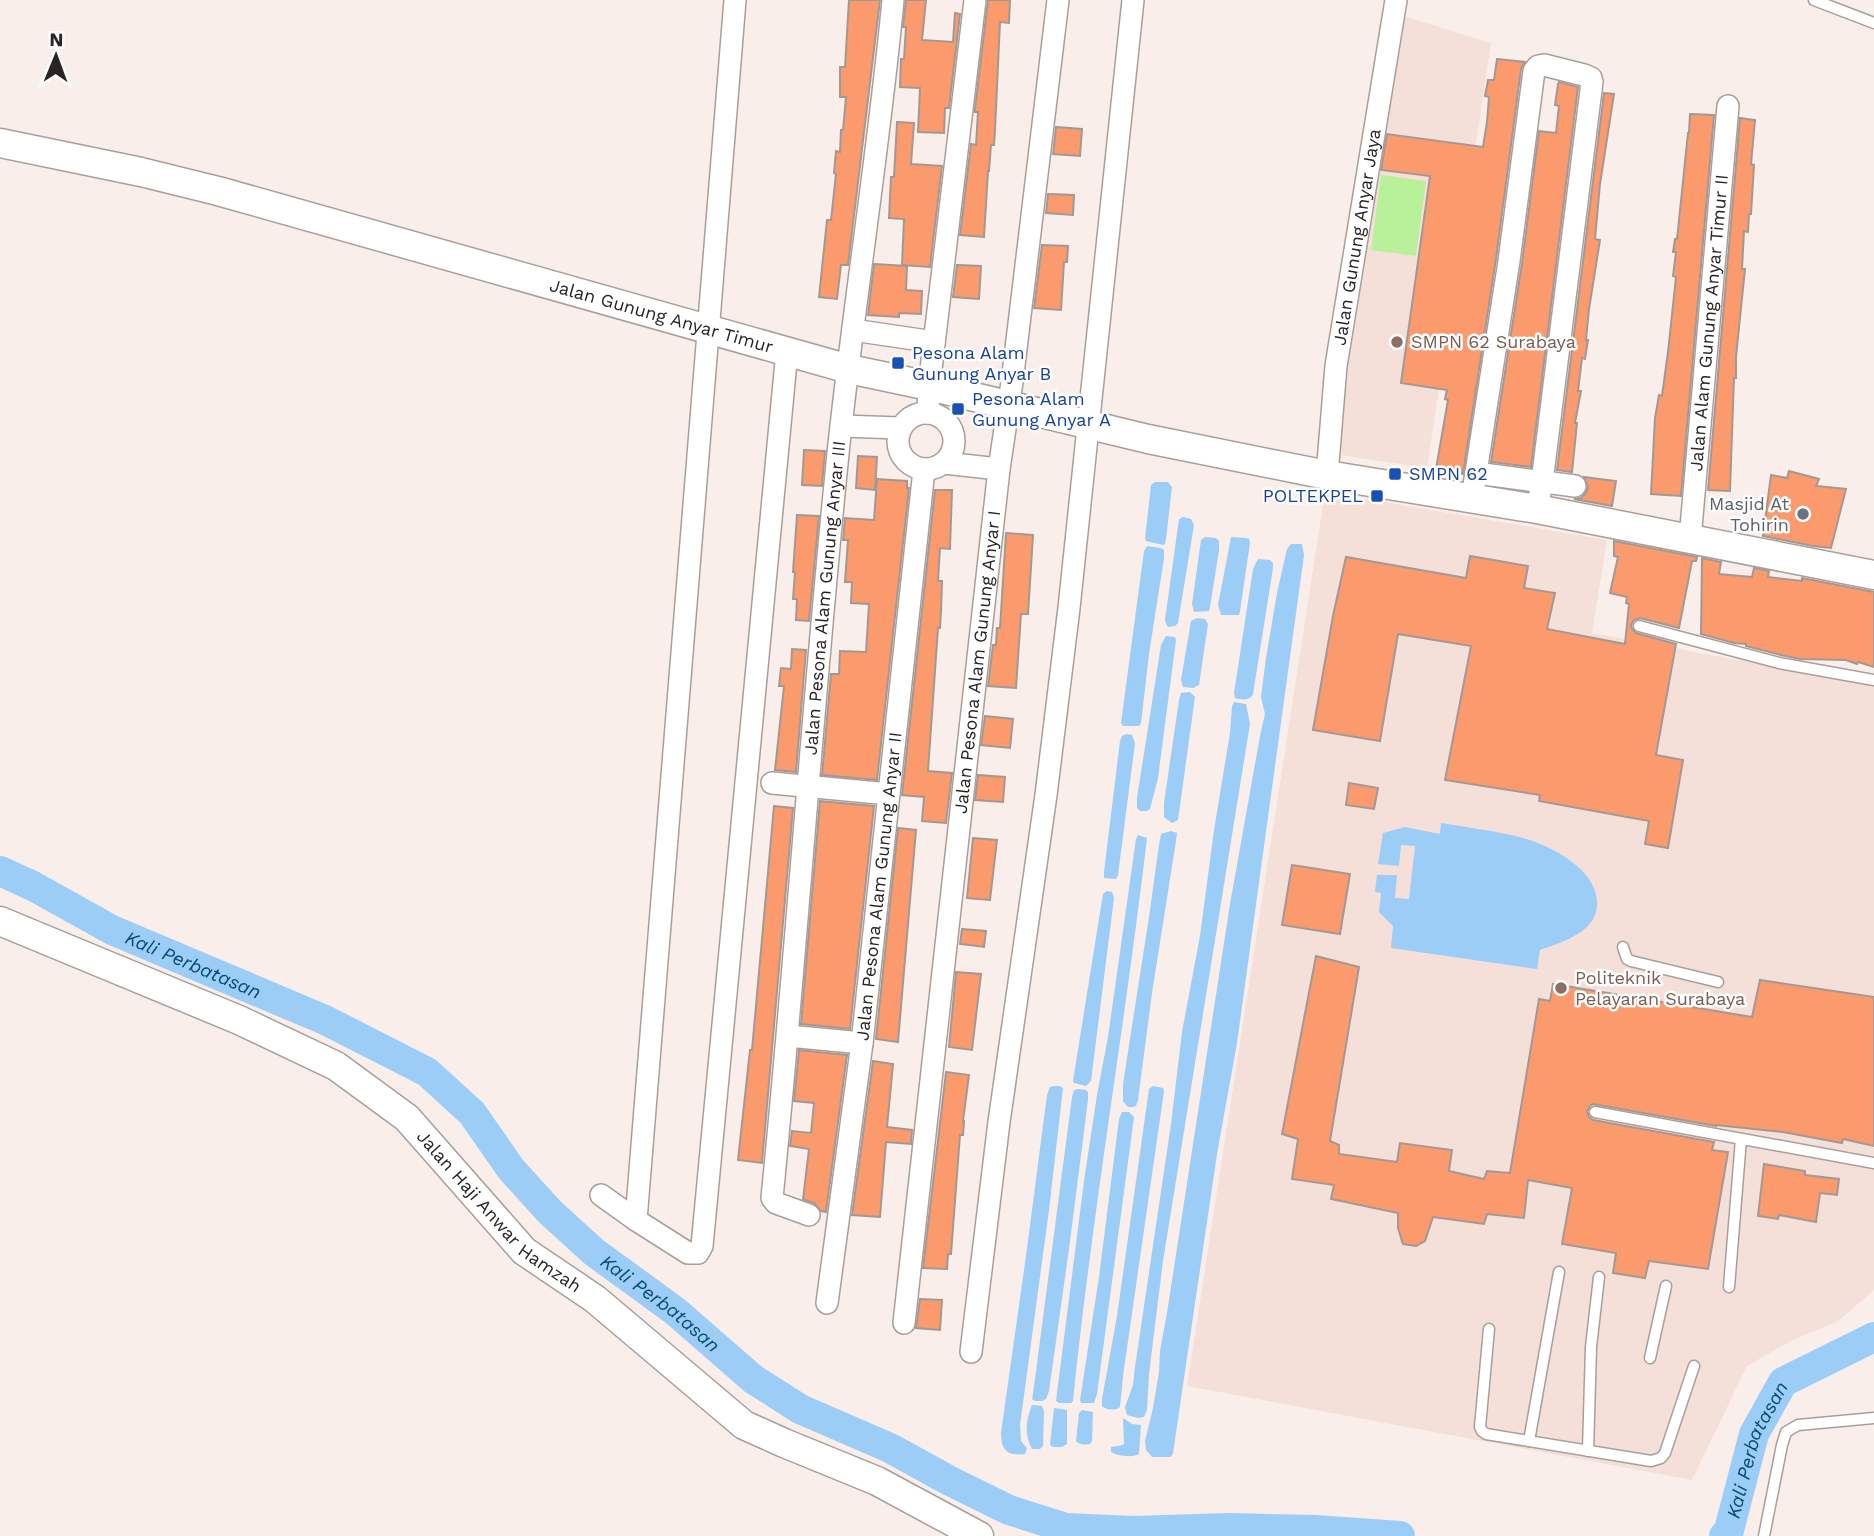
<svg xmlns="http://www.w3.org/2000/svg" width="1874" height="1536" viewBox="0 0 1874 1536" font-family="'Work Sans',sans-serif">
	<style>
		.built { fill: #f4e0d8 }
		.green { fill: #b8f199 }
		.water { fill: #9ccdf7 }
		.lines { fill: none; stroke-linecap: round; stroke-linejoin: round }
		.river { stroke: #9ccdf7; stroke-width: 30 }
		.building { fill: #fa9a6d; stroke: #a39994; stroke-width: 2 }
		.lane-casing { stroke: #a99f9a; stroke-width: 13 }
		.street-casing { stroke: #a99f9a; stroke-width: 24 }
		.secondary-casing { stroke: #a99f9a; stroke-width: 31 }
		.lane { stroke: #fff; stroke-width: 10 }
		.street { stroke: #fff; stroke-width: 21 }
		.secondary { stroke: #fff; stroke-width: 28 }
		.education-dot { fill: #8d6e63; stroke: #fdfdfd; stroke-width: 2.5 }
		.transit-dot { fill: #1a4fb4; stroke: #fdfdfd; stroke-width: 2.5 }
		.worship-dot { fill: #6b7280; stroke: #fdfdfd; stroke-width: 2.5 }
		.labels { text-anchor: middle; stroke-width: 5; stroke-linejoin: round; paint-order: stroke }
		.street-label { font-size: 18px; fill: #292423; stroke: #fdfdfd }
		.education-label { font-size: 18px; fill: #785e54; stroke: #fdfdfd; text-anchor: start }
		.transit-label { font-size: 18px; fill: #164399; stroke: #fdfdfd; text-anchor: start }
		.worship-label { font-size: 18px; fill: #5b616d; stroke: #fdfdfd; text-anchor: end }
		.water-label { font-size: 19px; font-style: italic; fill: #064a76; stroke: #fdfdfd }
	</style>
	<rect width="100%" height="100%" fill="#f9eee9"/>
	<g class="built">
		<path d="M1400,15L1491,43L1427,468L1333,454L1363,230Z"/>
		<path d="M1325,492L1607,540L1592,633L1874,685V1290L1838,1321L1791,1341L1747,1366L1692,1480L1187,1386Z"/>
	</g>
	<path class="green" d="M1381,175L1426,181L1416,256L1371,250Z"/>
	<g class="water">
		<path d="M1155,482H1168L1172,487L1166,539L1165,544L1163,545L1146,541L1145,539L1151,485Z"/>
		<path d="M1183,517L1191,519L1194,525L1178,623L1175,626L1168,627L1166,624L1165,620L1179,519Z"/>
		<path d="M1205,537L1216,538L1219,541V550L1210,607L1209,611L1194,612L1192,604L1201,540Z"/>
		<path d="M1231,537L1246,538L1249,539L1250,543L1240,611L1239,615H1221L1218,605Z"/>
		<path d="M1291,544H1302L1304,555L1237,1043L1217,1154L1173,1453L1171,1457H1152L1146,1450L1145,1441L1153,1408L1159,1372L1160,1351L1167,1313L1230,904L1260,736L1265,714L1261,697L1266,658L1277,593L1287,549Z"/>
		<path d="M1147,546L1161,548L1164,550V558L1149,654L1141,723L1139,726H1123L1121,723L1144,551Z"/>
		<path d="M1258,559L1270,560L1273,563V568L1253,694C1250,701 1242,700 1235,698L1234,693L1253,569Z"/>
		<path d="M1197,618L1205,619L1208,624L1199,685L1193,688L1183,687L1181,680L1191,621Z"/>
		<path d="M1166,636L1175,637L1176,640L1158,778L1150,809L1147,811H1140L1137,808V798L1161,645Z"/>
		<path d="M1190,692L1195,697L1178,820L1172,823L1164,817V803L1179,700L1181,693Z"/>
		<path d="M1234,702L1246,704L1250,724L1163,1261L1149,1374L1147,1410L1144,1417L1138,1418L1127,1415L1125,1407L1133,1385L1135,1367L1171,1124L1182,1032L1200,936L1214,830L1230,733L1232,706Z"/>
		<path d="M1126,734L1132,735L1135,743L1118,875L1116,879L1104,878V872L1120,741L1122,736Z"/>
		<path d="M1441,823C1465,827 1488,830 1511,835C1542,841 1594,865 1597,900C1600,931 1563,942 1540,950L1537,969L1391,948L1393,926L1379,912L1381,893L1375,892L1377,875H1397L1395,898L1409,899L1415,846L1401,845L1399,866L1378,864L1383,833L1405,827L1440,834Z"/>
		<path d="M1171,831L1177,833L1176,841L1152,993L1138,1100L1136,1106L1133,1107H1128L1123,1101V1084L1149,917L1159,845L1161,834Z"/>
		<path d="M1138,835L1147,838C1125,1026 1092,1213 1073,1401L1071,1403H1059L1056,1401L1084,1181L1097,1095L1108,1037L1136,839Z"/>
		<path d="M1107,891L1112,892L1114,898L1091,1081L1086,1086L1074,1083L1073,1081L1103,894Z"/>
		<path d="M1054,1086H1060L1063,1088L1049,1210L1020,1425L1021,1441L1027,1448L1025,1454C1008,1456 1001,1451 1001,1433L1026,1256L1047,1095L1050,1087Z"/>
		<path d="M1153,1086L1163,1088L1164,1091L1123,1376L1120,1407C1115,1411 1106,1410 1102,1406V1399L1117,1316L1149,1089Z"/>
		<path d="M1078,1089L1086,1090L1088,1092V1100L1069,1249L1049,1391L1046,1399L1042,1401H1035L1032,1399L1033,1394L1072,1097L1074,1090Z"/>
		<path d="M1122,1112H1129L1134,1117L1097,1394L1094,1403H1081L1080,1400L1099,1277L1119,1119Z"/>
		<path d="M1032,1405L1042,1406L1044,1411L1043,1446L1040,1449H1032C1024,1434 1026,1420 1032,1405Z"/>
		<path d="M1054,1408L1067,1410V1444L1062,1447H1053L1050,1445Z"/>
		<path d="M1082,1410L1093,1412L1092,1441L1090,1444C1085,1445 1080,1445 1076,1441L1079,1413Z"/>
		<path d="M1123,1418L1132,1424L1141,1425L1139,1454C1131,1458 1118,1456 1111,1452V1447L1123,1445L1124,1443Z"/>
	</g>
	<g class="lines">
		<g class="river">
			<path id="s1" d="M0,871L33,886L112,930L325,1020L427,1072L472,1113L511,1169L550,1212L594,1252L675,1311L753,1379L800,1409L890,1448L950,1481L1009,1510L1066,1528L1133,1531L1229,1528L1315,1530L1400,1536"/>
			<path id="s2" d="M1724,1536L1729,1530L1754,1434L1783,1382L1874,1337"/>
		</g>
	</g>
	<g class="building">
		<path d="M849,0H880L848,265H841L837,299L819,297L827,220H831L836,174L834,173L836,151L840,152L841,130H843L846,97H840V67H845Z"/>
		<path d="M906,0H926L922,40L953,42L955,13L960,14L949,108H945L944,133L918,132L920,88L900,87L901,59H904L906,27H903Z"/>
		<path d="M988,0H1010L1009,23L1000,22L995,130L994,145H991L989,171H988L984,237L960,235L971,144L976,145L978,112H975V109Z"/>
		<path d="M1497,59L1525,62L1521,69L1496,259L1463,474L1436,469L1448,400L1445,399L1447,390L1401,383L1430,176L1381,170L1387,134L1483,147L1487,122L1489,97L1485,96L1488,80H1494Z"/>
		<path d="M1559,82L1578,87L1531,467L1491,462L1522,263L1539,131L1556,133L1559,106L1555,105L1558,84Z"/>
		<path d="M1604,93L1614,94L1600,184L1595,239L1600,240L1589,309L1586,340H1588L1585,359L1582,358L1578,391H1581L1575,423H1577L1572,472L1557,470Z"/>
		<path d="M1690,114L1714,115L1681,496L1651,494L1655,418L1659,395L1662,396L1668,352L1676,277L1673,276L1676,252H1673L1675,239H1677L1679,220L1688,133H1689Z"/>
		<path d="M1740,118L1755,120L1751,164L1754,165L1751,214H1749L1748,232L1744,231L1742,269H1745L1736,357V378H1734L1730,491L1708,490Z"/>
		<path d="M897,122L914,123L911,164L942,166L930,267L902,265L904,219L889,218L891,177H894Z"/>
		<path d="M1056,127L1082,129L1080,156L1053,154Z"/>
		<path d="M1048,194L1074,195L1073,215L1046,213Z"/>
		<path d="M1042,245L1068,246L1067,262H1064L1061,310L1034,308Z"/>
		<path d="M874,264L907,266L906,290L922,291L921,314L899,313V317L868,315Z"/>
		<path d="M957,265L981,266L979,299L953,297Z"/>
		<path d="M804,450L825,451L822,486L802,485Z"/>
		<path d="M858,456L877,457L875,490L856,488Z"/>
		<path d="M1789,471L1819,479L1816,486L1846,489L1831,548L1813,546L1763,536L1771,475L1787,478Z"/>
		<path d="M1584,477L1616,481L1612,506L1574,499L1581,498L1586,493L1588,487Z"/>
		<path d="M877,479L907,481V488H909L877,780L822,775L831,674H839L840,651L866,652L869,604L851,603L852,582H845L848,540H843L845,518L874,520Z"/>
		<path d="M935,490H952L950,549L940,548L938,581H942L941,612L940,628H938L928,771L952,773L946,823L922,821L924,797L902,795Z"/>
		<path d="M797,515L819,516L809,621L796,620L797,599H793L795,572H793Z"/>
		<path d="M1006,533L1033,535L1028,614H1021L1016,688L988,686L993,645H996L997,628H1000Z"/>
		<path d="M1614,541L1697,557L1696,561H1692L1679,628L1640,618L1634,620L1631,625L1632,629L1636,633L1676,644L1656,755L1683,760L1668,848L1645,844L1649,821L1539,801L1540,795L1445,780L1471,646L1398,634L1380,741L1313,730L1333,616L1346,557L1466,578L1470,556L1528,566L1524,588L1555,593L1547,629L1625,644L1629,604L1626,603L1627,597L1610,593L1618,557L1614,556Z"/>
		<path d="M1702,558L1721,562L1719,574L1752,577L1754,568L1769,571L1768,577L1802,581V578L1874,592V667L1858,662L1857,664L1846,660L1800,659L1781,655L1746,646V644L1734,643L1701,634Z"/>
		<path d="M792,649L806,650L796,772L775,770L784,686H779L781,668L791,669Z"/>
		<path d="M985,716L1013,719L1010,748L981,745Z"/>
		<path d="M978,775L1005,777L1003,802L975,800Z"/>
		<path d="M1349,783L1378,788L1374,809L1346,805Z"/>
		<path d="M820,801L874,806L850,1029L801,1024Z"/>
		<path d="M774,806L793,808L762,1163L738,1160L750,1050H752Z"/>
		<path d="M898,828L916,830L898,1042L876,1039Z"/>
		<path d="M973,838L997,840L990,900L967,898Z"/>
		<path d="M1292,865L1350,874L1340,934L1282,925Z"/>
		<path d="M962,929L986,931L984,947L960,944Z"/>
		<path d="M1316,956L1359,967L1330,1141L1339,1145V1154L1397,1162L1400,1143L1452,1150L1449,1171L1484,1179L1487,1171L1510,1173L1539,999L1550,1001L1553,984L1752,1017L1760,980L1874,997V1146L1843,1139L1842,1143L1783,1132L1716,1125V1126L1593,1104L1590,1106L1587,1111L1589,1117L1593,1120L1714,1142L1712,1150L1728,1152L1708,1269L1649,1261L1645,1278L1613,1273L1616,1253L1562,1244L1572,1188L1528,1180L1524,1218L1487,1214L1484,1224L1433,1217L1425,1241L1416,1246L1403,1244L1398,1228V1213L1331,1199L1334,1185L1292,1179L1298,1139L1282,1134Z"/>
		<path d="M956,972L981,974L972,1050L949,1047Z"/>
		<path d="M799,1050L847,1055L826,1212L821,1211L814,1203L803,1199L809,1149L790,1146L792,1131L811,1133L814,1103L794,1101Z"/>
		<path d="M873,1061L893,1064L887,1127L912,1130L911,1144L886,1142L880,1217L852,1215Z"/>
		<path d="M946,1072L969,1075L963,1121H964L963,1135H960L951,1254H948L947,1269L923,1268Z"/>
		<path d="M1764,1164L1805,1171V1175L1839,1179L1837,1195L1820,1193L1816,1222L1779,1215L1778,1219L1758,1216Z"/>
		<path d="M920,1299L942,1300L940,1330L916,1328Z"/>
	</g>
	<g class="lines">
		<g class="lane-casing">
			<g id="lane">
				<path d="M1814,0L1874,23"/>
				<path d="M1639,626L1779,663L1874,680"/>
				<path d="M1623,947L1627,959L1631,961L1718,982"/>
				<path d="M1595,1112L1874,1163"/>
				<path d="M1729,1287L1741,1139"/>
				<path d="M1489,1329L1480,1427L1482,1431L1486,1434L1651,1461L1661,1458L1665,1453L1694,1366"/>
				<path d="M1650,1358L1666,1286"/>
				<path d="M1529,1441L1559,1272"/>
				<path d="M1588,1451L1591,1347L1599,1277"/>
				<path d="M1764,1536L1782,1445L1786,1432L1798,1425L1874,1418"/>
			</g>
		</g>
		<g class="street-casing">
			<g id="street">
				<path d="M735,0L636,1220L688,1253H698L702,1246L787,351"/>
				<path d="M853,330L934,342"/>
				<circle cx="926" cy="441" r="28"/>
				<path d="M928,413L929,386L975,0"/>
				<path d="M842,426L900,428"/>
				<path d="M944,463L999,469"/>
				<path d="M1476,473L1575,486"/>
				<path id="s3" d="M1327,475L1336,366L1396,0"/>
				<path d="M1472,498L1509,261L1534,71L1538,66L1544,65L1584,75L1591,78L1592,82L1542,482L1537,509"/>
				<path id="s4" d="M1690,539L1728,106"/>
				<path d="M772,783L889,794"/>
				<path d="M788,1036L862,1043"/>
				<path d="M601,1195L636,1220"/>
				<path id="s5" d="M809,1215L776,1203L772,1198C797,947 813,695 839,444C855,296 879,149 893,0"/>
				<path id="s6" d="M827,1303L862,1043L924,470"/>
				<path id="s7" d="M904,1323L999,469L1012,382L1058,0"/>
				<path d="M971,1352L999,1122L1046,795L1069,608L1133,0"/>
			</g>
		</g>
		<g class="secondary-casing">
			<g id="secondary">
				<path id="s8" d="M0,143L141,172L218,191L849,369L929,386L1148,439L1327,475L1537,509L1874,575"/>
				<path id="s9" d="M0,921L239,1020L336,1066L407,1118L524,1251L595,1299L744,1425L784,1443L877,1481L979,1536"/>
			</g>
		</g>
		<use href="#lane" class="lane"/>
		<use href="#street" class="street"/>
		<use href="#secondary" class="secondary"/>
	</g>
	<g class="education-dot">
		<circle cx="1397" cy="342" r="7"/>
		<circle cx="1561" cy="988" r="7"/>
	</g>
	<g class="transit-dot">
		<rect x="891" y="356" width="14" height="14" rx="3.5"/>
		<rect x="951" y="402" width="14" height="14" rx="3.5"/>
		<rect x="1388" y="467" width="14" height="14" rx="3.5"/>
		<rect x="1370" y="489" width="14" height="14" rx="3.5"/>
	</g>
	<circle class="worship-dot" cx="1803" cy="514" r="7"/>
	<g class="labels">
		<g class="street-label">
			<text dy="6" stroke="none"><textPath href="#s3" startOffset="240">Jalan Gunung Anyar Jaya</textPath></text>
			<text dy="6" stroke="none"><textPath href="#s8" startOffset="684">Jalan Gunung Anyar Timur</textPath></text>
			<text dy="6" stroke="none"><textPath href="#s4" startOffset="217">Jalan Alam Gunung Anyar Timur II</textPath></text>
			<text dy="6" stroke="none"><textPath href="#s5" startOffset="644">Jalan Pesona Alam Gunung Anyar III</textPath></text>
			<text dy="6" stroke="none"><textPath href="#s7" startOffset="665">Jalan Pesona Alam Gunung Anyar I</textPath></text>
			<text dy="6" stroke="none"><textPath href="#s6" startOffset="420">Jalan Pesona Alam Gunung Anyar II</textPath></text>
			<text dy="6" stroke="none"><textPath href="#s9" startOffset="586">Jalan Haji Anwar Hamzah</textPath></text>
		</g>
		<g class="education-label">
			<text x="1411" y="348">SMPN 62 Surabaya</text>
			<text x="1575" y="984">Politeknik<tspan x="1575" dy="21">Pelayaran Surabaya</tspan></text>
		</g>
		<g class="transit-label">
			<text x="912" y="359">Pesona Alam<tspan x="912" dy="21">Gunung Anyar B</tspan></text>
			<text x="972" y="405">Pesona Alam<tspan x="972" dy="21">Gunung Anyar A</tspan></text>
			<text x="1409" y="480">SMPN 62</text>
			<text x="1363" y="502" text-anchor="end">POLTEKPEL</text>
		</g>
		<g class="worship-label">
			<text x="1789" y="510">Masjid At<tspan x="1789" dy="21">Tohirin</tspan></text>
		</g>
		<g class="water-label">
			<text dy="7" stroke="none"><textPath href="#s1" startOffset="215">Kali Perbatasan</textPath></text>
			<text dy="7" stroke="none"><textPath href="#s1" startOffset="803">Kali Perbatasan</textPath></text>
			<text dy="7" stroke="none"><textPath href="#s2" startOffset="93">Kali Perbatasan</textPath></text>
		</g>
	</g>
	<g transform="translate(56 56) rotate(1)" stroke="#fdfdfd" stroke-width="5" paint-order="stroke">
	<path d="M0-5L12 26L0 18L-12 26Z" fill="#292423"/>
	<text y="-10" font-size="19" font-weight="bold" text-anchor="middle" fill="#292423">N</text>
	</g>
</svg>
